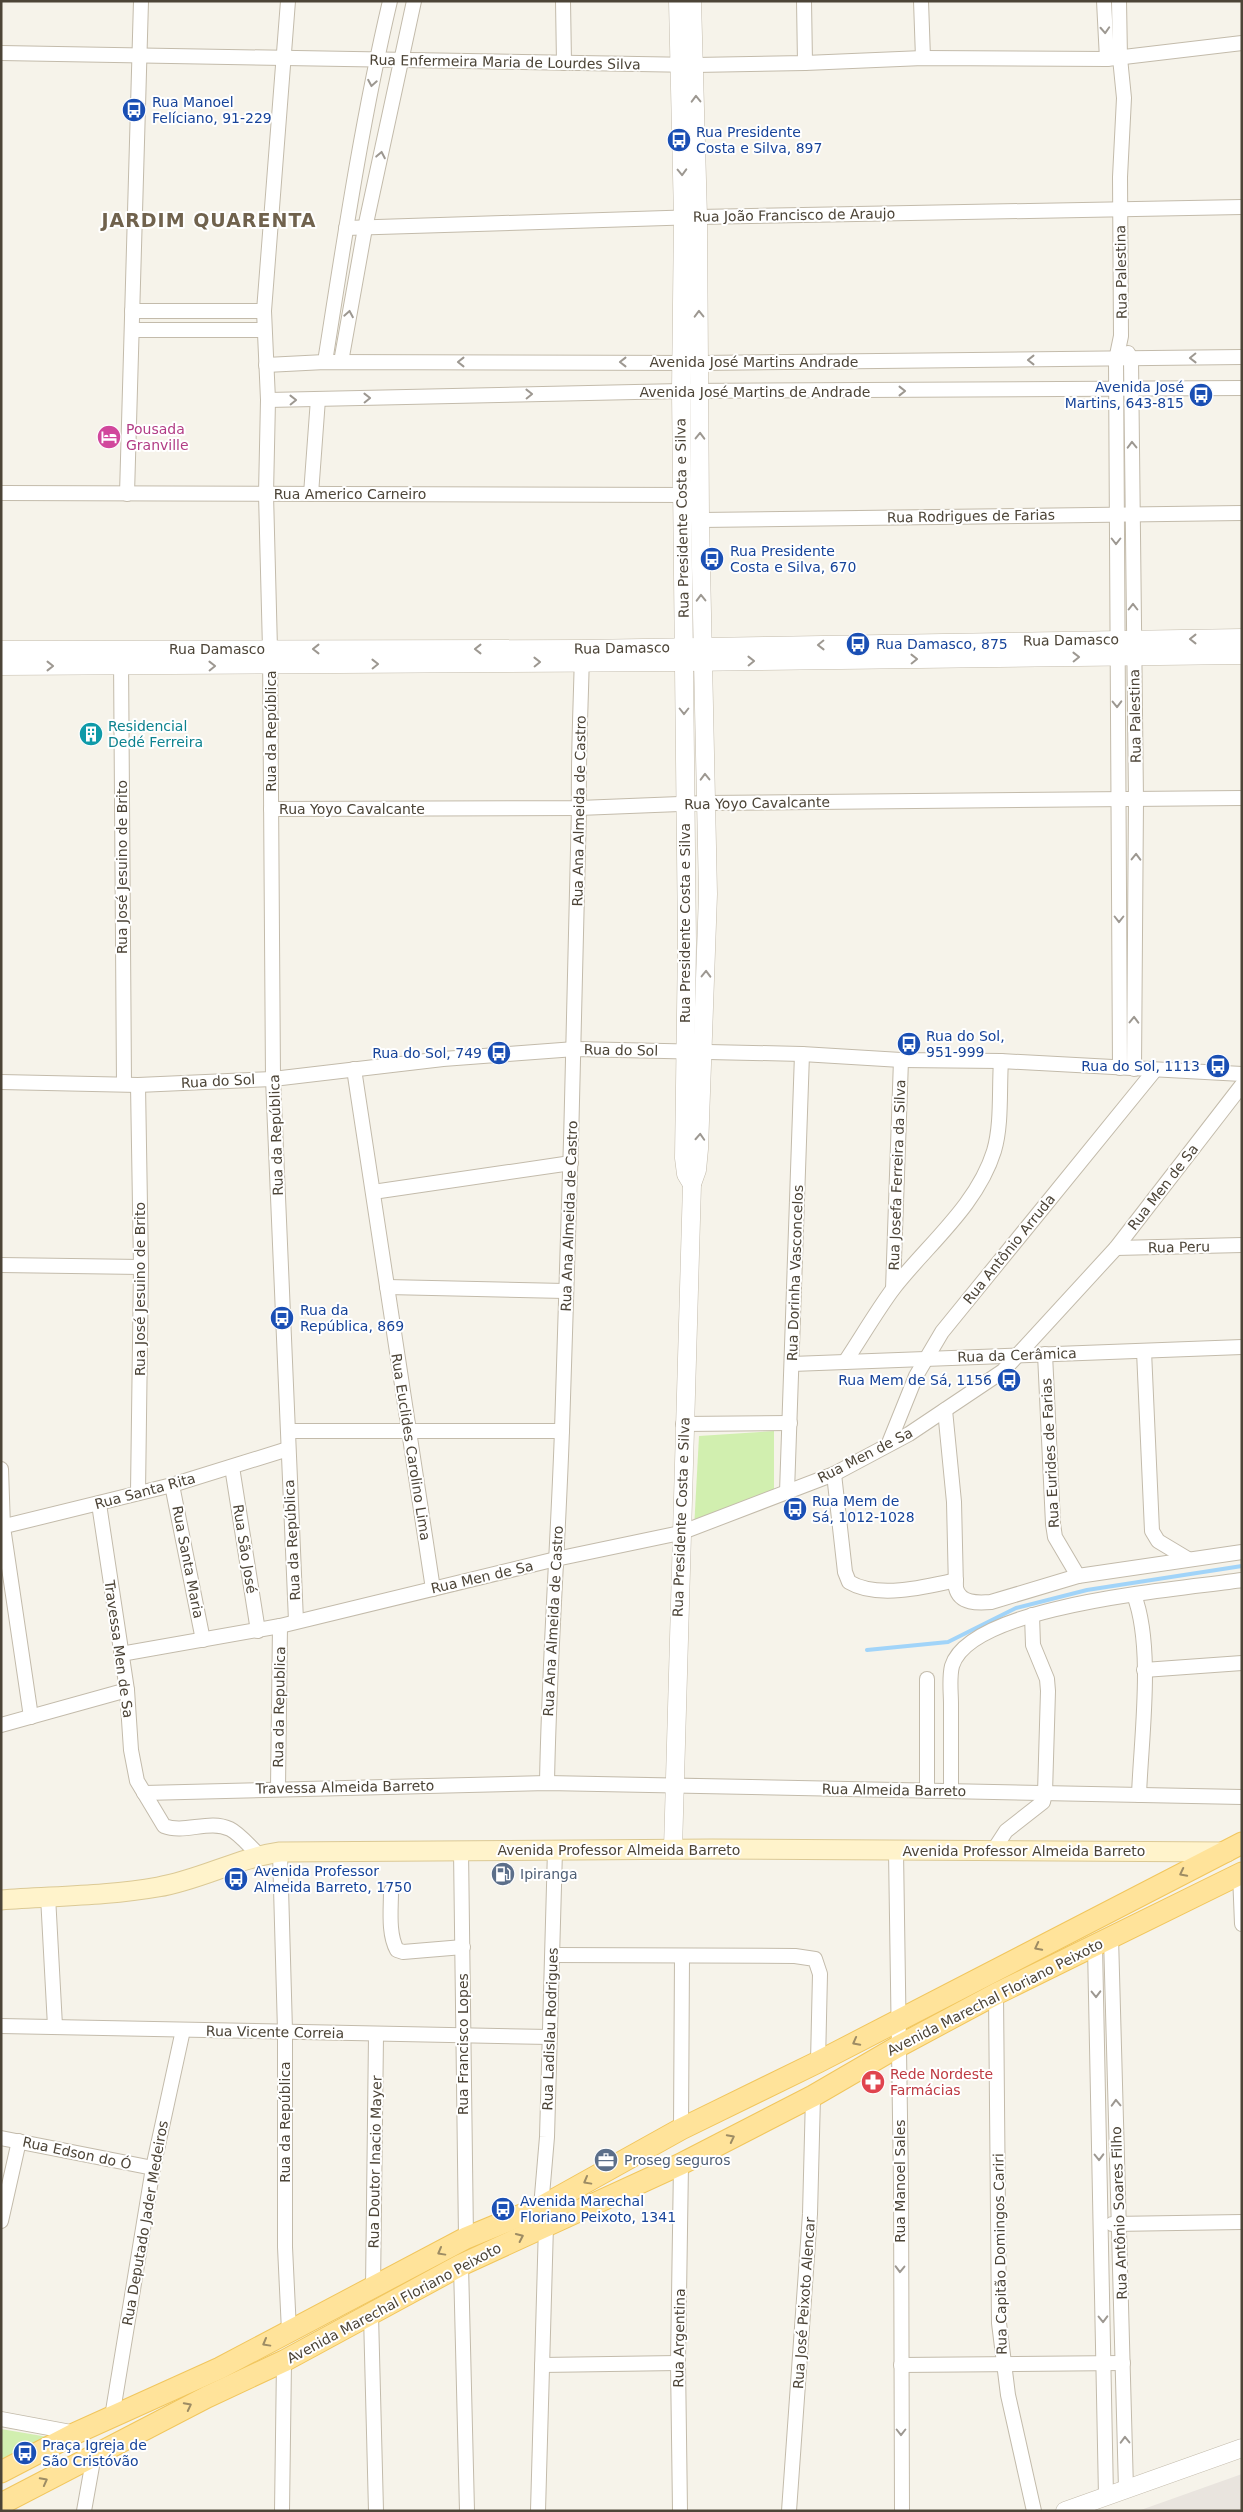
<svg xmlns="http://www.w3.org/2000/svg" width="1243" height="2512" viewBox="0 0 1243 2512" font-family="'DejaVu Sans',sans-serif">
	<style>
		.industrial { fill: #e9e4de }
		.green { fill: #d1efaf }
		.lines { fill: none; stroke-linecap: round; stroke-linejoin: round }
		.stream { stroke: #a1d4f9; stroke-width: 4 }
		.minor-casing { stroke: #c3bbab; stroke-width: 16 }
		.tertiary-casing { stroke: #c3bbab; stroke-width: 19 }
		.secondary-casing { stroke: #dbc995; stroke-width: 21 }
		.primary-casing { stroke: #f1c65d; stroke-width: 23 }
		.minor { stroke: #fff; stroke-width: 14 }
		.tertiary { stroke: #fff; stroke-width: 18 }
		.secondary { stroke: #fff3cb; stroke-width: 19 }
		.primary { stroke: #ffe39a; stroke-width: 21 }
		.oneway { stroke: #9d9891 }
		.oneway2 { stroke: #9d8c64 }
		.labels { text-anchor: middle; stroke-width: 4; stroke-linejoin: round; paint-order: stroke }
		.street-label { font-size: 14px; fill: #4c4437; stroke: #fff }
		.transit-label { font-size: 14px; fill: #164399; stroke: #fff; text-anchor: start }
		.hotel-label { font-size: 14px; fill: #b23c85; stroke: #fff; text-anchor: start }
		.culture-label { font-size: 14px; fill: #0d838f; stroke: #fff; text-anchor: start }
		.service-label { font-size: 14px; fill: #4e5e75; stroke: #fff; text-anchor: start }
		.health-label { font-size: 14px; fill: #be3a42; stroke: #fff; text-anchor: start }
		.district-label { font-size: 19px; font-weight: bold; letter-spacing: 1px; fill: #70624d; stroke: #fff }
	</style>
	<rect width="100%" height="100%" fill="#f6f3ea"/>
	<path class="industrial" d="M1242,2474V2511H1138Z"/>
	<g class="green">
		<path d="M774,1431V1501L694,1529L699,1436Z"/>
		<path d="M1,2429L48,2437L1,2461Z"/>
	</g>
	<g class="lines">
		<path class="stream" d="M867,1650L948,1642L1016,1608L1087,1590L1242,1566"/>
		<g class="minor-casing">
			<g id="minor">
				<path d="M288,1L264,311L268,400L266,494L270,649L273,1079L296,1621"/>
				<path d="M563,1L564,63"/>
				<path d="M804,1L805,63"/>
				<path d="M921,1L923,58"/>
				<path d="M1104,1L1107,59"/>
				<path d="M1119,1L1120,58L1124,98L1120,177L1121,336L1116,360L1120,1068"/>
				<path d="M1,53L695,65L805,63L923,58L1107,59L1242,43"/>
				<path d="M346,228L698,217L1242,207"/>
				<path d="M132,311H264"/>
				<path d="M133,330H264"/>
				<path d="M1128,353L1131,359L1136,800L1134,1069"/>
				<path d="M325,362C344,241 362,120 390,1"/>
				<path d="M341,362L365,228L414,1"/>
				<path d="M266,365L325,362L700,363L1242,357"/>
				<path d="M268,400L681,391L1242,388"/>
				<path d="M1,493L690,495"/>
				<path d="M127,494L141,1"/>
				<path d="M311,494L318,399"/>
				<path d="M700,520L1242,513"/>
				<path d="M121,657L124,1084"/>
				<path d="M271,809L579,808L705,803L1242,798"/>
				<path d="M354,1069L433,1589"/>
				<path d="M1,1082L138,1085L273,1079L443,1059L575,1049L802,1054L901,1060L1001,1061L1242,1074"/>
				<path d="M373,1192L571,1163"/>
				<path d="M1116,1248L1242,1245"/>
				<path d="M1,1265L141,1267"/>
				<path d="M387,1287L565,1291"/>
				<path d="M893,1289L901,1060"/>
				<path d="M1144,1351L1152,1531L1158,1541L1188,1559"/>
				<path d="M1045,1354L1053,1524L1055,1537L1078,1576"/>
				<path d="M845,1362C861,1338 876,1312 893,1289C927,1245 977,1206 994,1151C1002,1124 999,1090 1001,1061"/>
				<path d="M792,1364L1242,1347"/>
				<path d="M945,1410L954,1502L956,1588C960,1604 978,1603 991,1602L1078,1576L1242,1552"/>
				<path d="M683,1424L790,1423"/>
				<path d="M289,1431H562"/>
				<path d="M889,1443L916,1376L942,1332L1155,1070"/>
				<path d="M232,1467L258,1631"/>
				<path d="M1,1469L3,1527L31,1717"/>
				<path d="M834,1474L845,1572L849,1582C877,1599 926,1587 956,1580"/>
				<path d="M172,1485L203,1640"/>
				<path d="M787,1492L802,1054"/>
				<path d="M138,1493L141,1267L138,1085"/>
				<path d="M99,1504L127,1690L131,1750L137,1781L164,1826C185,1834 209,1819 230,1829C240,1834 250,1847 259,1855"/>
				<path d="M1,1527L172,1485L288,1449"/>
				<path d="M1134,1595C1154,1647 1141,1738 1139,1795"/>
				<path d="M121,1654L280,1626L556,1559L680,1533L834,1474L909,1434L1003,1371L1116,1248L1242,1085"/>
				<path d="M1144,1670L1242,1663"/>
				<path d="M927,1679V1791"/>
				<path d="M1,1725L127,1690"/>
				<path d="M547,1783C549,1665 558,1548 562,1430C569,1223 575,1015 579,808C578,756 581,704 582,652"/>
				<path d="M278,1788L280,1626"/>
				<path d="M951,1791C951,1762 951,1733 951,1704C951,1692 949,1678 952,1666C971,1604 1184,1589 1242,1580"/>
				<path d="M144,1793L547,1783L1242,1797"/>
				<path d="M461,1850L466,2238"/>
				<path d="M896,1851L901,2183L902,2511"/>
				<path d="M993,1851L1006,1831L1043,1802L1045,1793L1048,1691L1047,1679L1033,1645L1032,1615"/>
				<path d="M280,1852L285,2031V2247L289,2331"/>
				<path d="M1240,1874L1242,1924"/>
				<path d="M391,1891C391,1909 388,1934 397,1950L403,1952L463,1947"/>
				<path d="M48,1896L55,2026"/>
				<path d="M1111,1937L1126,2489"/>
				<path d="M1095,1946L1106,2496"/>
				<path d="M553,1955L795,1956L815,1959L820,1974L818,2062"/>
				<path d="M996,1994L999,2323L1008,2395L1034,2511"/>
				<path d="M1,2026L550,2037"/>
				<path d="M681,2129L682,1957"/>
				<path d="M1,2138L153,2168"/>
				<path d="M541,2207L547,2137L555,1850"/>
				<path d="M1,2221L19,2141"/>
				<path d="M1112,2224L1242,2222"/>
				<path d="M461,2265L467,2511"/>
				<path d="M373,2289L376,2035"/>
				<path d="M371,2315L376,2511"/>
				<path d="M542,2365L678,2363"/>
				<path d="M901,2365L1123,2363"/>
				<path d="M112,2417L153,2168L183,2030"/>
				<path d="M1,2419L76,2433"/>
				<path d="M84,2511L94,2455"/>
				<path d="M282,2511L284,2361"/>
				<path d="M538,2511L546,2225"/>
				<path d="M680,2511L678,2363L681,2164"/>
				<path d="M789,2511L810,2214L813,2096"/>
			</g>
		</g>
		<g class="tertiary-casing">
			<g id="tertiary">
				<path d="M678,1L683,217L681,391L687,943L684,1158L686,1174L692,1184"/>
				<path d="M1,650L582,649L1242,638"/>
				<path d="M1,666L685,662L1242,655"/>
				<path d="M673,1849L692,1184L697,1170L699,1149L708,894L700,520L698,217L692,1"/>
				<path d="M1065,2511L1242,2448"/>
			</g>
		</g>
		<g class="secondary-casing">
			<path id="secondary" d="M1,1900C53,1896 107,1896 158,1887C200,1880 238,1858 280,1852L711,1849L1227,1852"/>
		</g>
		<g class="primary-casing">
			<g id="primary">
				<path d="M1,2472L76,2433L220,2368L466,2238L541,2207L681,2129L818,2062L1242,1843"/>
				<path d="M1,2504L207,2397L284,2361L461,2265L681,2164L813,2096L899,2046L996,1994L1242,1873"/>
			</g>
		</g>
		<use href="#minor" class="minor"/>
		<use href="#tertiary" class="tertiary"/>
		<use href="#secondary" class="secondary"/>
		<use href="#primary" class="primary"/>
	</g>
	<defs><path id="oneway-chevron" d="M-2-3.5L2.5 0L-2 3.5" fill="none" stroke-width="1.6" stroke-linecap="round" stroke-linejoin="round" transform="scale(1.25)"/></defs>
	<g class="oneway">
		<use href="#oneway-chevron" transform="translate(1105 30) rotate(87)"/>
		<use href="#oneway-chevron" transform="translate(372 83) rotate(100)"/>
		<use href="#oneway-chevron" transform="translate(696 99) rotate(-91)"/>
		<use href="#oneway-chevron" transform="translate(381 155) rotate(-79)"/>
		<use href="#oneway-chevron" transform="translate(682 172) rotate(88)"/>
		<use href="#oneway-chevron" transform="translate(349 314) rotate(-80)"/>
		<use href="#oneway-chevron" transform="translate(699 314) rotate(-91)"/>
		<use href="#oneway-chevron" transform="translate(1193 358) rotate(179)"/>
		<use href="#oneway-chevron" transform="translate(1031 360) rotate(180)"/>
		<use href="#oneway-chevron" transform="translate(461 362) rotate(180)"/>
		<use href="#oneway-chevron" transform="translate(623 362) rotate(180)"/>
		<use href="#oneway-chevron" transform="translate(902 391)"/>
		<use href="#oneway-chevron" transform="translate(529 394) rotate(-1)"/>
		<use href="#oneway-chevron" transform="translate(367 398) rotate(-1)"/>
		<use href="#oneway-chevron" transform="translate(293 400) rotate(-1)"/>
		<use href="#oneway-chevron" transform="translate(700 436) rotate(-89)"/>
		<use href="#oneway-chevron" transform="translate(1132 445) rotate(-91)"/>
		<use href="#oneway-chevron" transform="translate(1116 541) rotate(90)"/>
		<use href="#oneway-chevron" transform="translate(701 598) rotate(-91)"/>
		<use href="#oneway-chevron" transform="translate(1133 607) rotate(-90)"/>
		<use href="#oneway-chevron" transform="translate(1193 639) rotate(180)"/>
		<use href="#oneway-chevron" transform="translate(821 645) rotate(179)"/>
		<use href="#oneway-chevron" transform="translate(316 649) rotate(180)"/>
		<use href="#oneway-chevron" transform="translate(478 649) rotate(180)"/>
		<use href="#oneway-chevron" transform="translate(1076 657) rotate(-1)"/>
		<use href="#oneway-chevron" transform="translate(914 659) rotate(-1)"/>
		<use href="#oneway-chevron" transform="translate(751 661) rotate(-1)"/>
		<use href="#oneway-chevron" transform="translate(537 662) rotate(-1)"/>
		<use href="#oneway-chevron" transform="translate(375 664) rotate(-1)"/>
		<use href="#oneway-chevron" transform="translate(50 666)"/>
		<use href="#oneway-chevron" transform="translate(212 666) rotate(-1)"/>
		<use href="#oneway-chevron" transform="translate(1117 704) rotate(89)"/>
		<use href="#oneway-chevron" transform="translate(684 711) rotate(90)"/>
		<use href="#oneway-chevron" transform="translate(705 777) rotate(-91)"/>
		<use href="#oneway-chevron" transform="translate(1136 857) rotate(-89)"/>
		<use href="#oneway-chevron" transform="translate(1119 919) rotate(90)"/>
		<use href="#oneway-chevron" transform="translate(706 974) rotate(-89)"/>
		<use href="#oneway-chevron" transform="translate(1134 1020) rotate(-89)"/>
		<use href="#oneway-chevron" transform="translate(700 1137) rotate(-87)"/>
		<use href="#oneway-chevron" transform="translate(1096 1994) rotate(89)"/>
		<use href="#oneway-chevron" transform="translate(1116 2103) rotate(-92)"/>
		<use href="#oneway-chevron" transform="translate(1099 2157) rotate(89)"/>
		<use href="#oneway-chevron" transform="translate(900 2269) rotate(91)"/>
		<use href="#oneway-chevron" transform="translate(1103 2319) rotate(89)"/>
		<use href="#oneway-chevron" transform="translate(901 2432) rotate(90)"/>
		<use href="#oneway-chevron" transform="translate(1125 2440) rotate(-91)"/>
	</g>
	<g class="oneway2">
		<use href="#oneway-chevron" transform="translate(1183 1873) rotate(153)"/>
		<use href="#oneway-chevron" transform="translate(1038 1947) rotate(153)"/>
		<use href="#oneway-chevron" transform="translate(856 2042) rotate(152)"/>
		<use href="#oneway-chevron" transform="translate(731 2138) rotate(-27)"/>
		<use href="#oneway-chevron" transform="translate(587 2181) rotate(151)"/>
		<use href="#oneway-chevron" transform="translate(520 2237) rotate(-25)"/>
		<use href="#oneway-chevron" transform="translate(441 2252) rotate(151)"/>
		<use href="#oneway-chevron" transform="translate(266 2343) rotate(151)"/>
		<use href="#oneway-chevron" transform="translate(188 2406) rotate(-27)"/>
		<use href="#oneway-chevron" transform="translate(44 2481) rotate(-28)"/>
	</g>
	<defs>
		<g id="bus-disc" transform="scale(1.25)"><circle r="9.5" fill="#1a4fb4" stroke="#fff"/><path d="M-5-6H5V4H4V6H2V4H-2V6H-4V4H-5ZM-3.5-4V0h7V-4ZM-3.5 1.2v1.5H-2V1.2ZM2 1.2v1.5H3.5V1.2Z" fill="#fff"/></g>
		<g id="hotel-disc" transform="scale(1.25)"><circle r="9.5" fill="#d1479c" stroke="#fff"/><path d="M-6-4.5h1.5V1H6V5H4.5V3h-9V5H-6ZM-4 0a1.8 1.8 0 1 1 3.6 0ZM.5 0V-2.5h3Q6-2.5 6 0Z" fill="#fff"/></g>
		<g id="building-disc" transform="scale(1.25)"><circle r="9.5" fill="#0f9aa8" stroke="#fff"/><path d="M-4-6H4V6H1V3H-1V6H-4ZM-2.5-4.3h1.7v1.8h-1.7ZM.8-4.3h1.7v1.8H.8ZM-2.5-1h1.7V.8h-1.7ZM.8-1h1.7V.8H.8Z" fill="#fff"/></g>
		<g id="fuel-disc" transform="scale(1.25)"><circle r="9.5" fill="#5c6f8a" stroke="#fff"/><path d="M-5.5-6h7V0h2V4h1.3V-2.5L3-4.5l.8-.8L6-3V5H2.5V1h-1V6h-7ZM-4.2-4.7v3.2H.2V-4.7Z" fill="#fff"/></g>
		<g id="pharmacy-disc" transform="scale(1.25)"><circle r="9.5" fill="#e0444e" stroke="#fff"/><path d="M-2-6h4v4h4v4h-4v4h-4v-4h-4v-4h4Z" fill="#fff"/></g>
		<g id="office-disc" transform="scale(1.25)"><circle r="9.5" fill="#5c6f8a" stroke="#fff"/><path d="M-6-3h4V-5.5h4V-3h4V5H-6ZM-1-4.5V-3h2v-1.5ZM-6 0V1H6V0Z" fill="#fff"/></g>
	</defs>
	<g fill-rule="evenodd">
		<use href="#bus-disc" x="134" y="110"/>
		<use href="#bus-disc" x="679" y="140"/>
		<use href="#bus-disc" x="1201" y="395"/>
		<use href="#hotel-disc" x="109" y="437"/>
		<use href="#bus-disc" x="712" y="559"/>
		<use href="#bus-disc" x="858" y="644"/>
		<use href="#building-disc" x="91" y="734"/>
		<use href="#bus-disc" x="909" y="1044"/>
		<use href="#bus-disc" x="499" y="1053"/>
		<use href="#bus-disc" x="1218" y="1066"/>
		<use href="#bus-disc" x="282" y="1318"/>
		<use href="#bus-disc" x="1009" y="1380"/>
		<use href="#bus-disc" x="795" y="1509"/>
		<use href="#fuel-disc" x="503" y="1874"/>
		<use href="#bus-disc" x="236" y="1879"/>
		<use href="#pharmacy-disc" x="873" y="2082"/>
		<use href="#office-disc" x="606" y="2160"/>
		<use href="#bus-disc" x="503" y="2209"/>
		<use href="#bus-disc" x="25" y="2453"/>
	</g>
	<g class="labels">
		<g class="street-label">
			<text transform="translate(505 62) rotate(1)" y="5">Rua Enfermeira Maria de Lourdes Silva</text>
			<text transform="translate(794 215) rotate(-1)" y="5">Rua João Francisco de Araujo</text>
			<text transform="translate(1121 272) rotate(-91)" y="5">Rua Palestina</text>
			<text x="754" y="367">Avenida José Martins Andrade</text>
			<text x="755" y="397">Avenida José Martins de Andrade</text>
			<text x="350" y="499">Rua Americo Carneiro</text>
			<text transform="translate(971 516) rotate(-1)" y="5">Rua Rodrigues de Farias</text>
			<text transform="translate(682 518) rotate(-91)" y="5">Rua Presidente Costa e Silva</text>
			<text transform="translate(1071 640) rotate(-1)" y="5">Rua Damasco</text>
			<text transform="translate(622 648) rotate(-1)" y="5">Rua Damasco</text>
			<text x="217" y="654">Rua Damasco</text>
			<text transform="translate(1135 716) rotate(-91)" y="5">Rua Palestina</text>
			<text transform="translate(271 731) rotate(-90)" y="5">Rua da República</text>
			<text transform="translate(757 803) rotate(-1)" y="5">Rua Yoyo Cavalcante</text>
			<text x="352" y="814">Rua Yoyo Cavalcante</text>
			<text transform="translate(579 811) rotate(-89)" y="5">Rua Ana Almeida de Castro</text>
			<text transform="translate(122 867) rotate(-90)" y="5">Rua José Jesuino de Brito</text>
			<text transform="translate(685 923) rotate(-90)" y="5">Rua Presidente Costa e Silva</text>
			<text transform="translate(621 1050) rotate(1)" y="5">Rua do Sol</text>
			<text transform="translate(218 1081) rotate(-3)" y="5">Rua do Sol</text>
			<text transform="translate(276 1135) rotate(-92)" y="5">Rua da República</text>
			<text transform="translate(897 1175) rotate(-88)" y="5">Rua Josefa Ferreira da Silva</text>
			<text transform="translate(1163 1187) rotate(-52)" y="5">Rua Men de Sa</text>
			<text transform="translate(569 1216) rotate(-88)" y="5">Rua Ana Almeida de Castro</text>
			<text transform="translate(1179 1247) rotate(-1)" y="5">Rua Peru</text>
			<text transform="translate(1009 1249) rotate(-51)" y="5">Rua Antônio Arruda</text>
			<text transform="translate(795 1273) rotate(-88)" y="5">Rua Dorinha Vasconcelos</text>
			<text transform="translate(140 1289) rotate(-90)" y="5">Rua José Jesuino de Brito</text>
			<text transform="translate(1017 1355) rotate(-2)" y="5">Rua da Cerâmica</text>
			<text transform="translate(411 1447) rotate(81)" y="5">Rua Euclides Carolino Lima</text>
			<text transform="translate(1050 1453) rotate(-93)" y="5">Rua Eurides de Farias</text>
			<text transform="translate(865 1455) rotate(-27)" y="5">Rua Men de Sa</text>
			<text transform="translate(145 1491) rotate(-15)" y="5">Rua Santa Rita</text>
			<text transform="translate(681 1517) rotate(-88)" y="5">Rua Presidente Costa e Silva</text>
			<text transform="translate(292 1540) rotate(-93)" y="5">Rua da República</text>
			<text transform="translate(245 1549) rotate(81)" y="5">Rua São José</text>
			<text transform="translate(188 1562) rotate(79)" y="5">Rua Santa Maria</text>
			<text transform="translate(482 1577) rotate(-13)" y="5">Rua Men de Sa</text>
			<text transform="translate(553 1621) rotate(-87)" y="5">Rua Ana Almeida de Castro</text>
			<text transform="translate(119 1649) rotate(82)" y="5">Travessa Men de Sa</text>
			<text transform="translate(279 1707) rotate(-89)" y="5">Rua da Republica</text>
			<text transform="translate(345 1787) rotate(-1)" y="5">Travessa Almeida Barreto</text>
			<text transform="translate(894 1790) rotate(1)" y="5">Rua Almeida Barreto</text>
			<text x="619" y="1855">Avenida Professor Almeida Barreto</text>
			<text x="1024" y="1856">Avenida Professor Almeida Barreto</text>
			<text transform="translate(995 1997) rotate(-27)" y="5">Avenida Marechal Floriano Peixoto</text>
			<text transform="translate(550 2029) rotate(-88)" y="5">Rua Ladislau Rodrigues</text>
			<text transform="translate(275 2032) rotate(1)" y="5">Rua Vicente Correia</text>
			<text transform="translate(463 2044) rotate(-90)" y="5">Rua Francisco Lopes</text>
			<text transform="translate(285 2122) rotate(-90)" y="5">Rua da República</text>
			<text transform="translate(77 2153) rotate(12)" y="5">Rua Edson do Ó</text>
			<text transform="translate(375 2162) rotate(-89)" y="5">Rua Doutor Inacio Mayer</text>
			<text transform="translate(900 2181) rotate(-90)" y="5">Rua Manoel Sales</text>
			<text transform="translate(1119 2213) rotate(-92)" y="5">Rua Antônio Soares Filho</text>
			<text transform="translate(145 2223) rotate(-80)" y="5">Rua Deputado Jader Medeiros</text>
			<text transform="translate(1000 2254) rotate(-91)" y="5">Rua Capitão Domingos Cariri</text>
			<text transform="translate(394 2303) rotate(-28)" y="5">Avenida Marechal Floriano Peixoto</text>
			<text transform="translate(804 2303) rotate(-86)" y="5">Rua José Peixoto Alencar</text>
			<text transform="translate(679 2338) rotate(-89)" y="5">Rua Argentina</text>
		</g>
		<g class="transit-label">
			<text x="152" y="107">Rua Manoel<tspan x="152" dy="16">Felíciano, 91-229</tspan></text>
			<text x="696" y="137">Rua Presidente<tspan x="696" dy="16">Costa e Silva, 897</tspan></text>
			<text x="1184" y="392" text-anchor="end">Avenida José<tspan x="1184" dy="16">Martins, 643-815</tspan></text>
			<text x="730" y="556">Rua Presidente<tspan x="730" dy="16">Costa e Silva, 670</tspan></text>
			<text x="876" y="649">Rua Damasco, 875</text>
			<text x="926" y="1041">Rua do Sol,<tspan x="926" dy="16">951-999</tspan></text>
			<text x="482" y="1058" text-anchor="end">Rua do Sol, 749</text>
			<text x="1200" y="1071" text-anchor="end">Rua do Sol, 1113</text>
			<text x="300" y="1315">Rua da<tspan x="300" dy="16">República, 869</tspan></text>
			<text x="992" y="1385" text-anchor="end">Rua Mem de Sá, 1156</text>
			<text x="812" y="1506">Rua Mem de<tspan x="812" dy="16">Sá, 1012-1028</tspan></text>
			<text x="254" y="1876">Avenida Professor<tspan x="254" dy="16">Almeida Barreto, 1750</tspan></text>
			<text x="520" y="2206">Avenida Marechal<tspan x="520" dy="16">Floriano Peixoto, 1341</tspan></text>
			<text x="42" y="2450">Praça Igreja de<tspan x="42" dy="16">São Cristóvão</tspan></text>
		</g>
		<g class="hotel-label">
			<text x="126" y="434">Pousada<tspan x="126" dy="16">Granville</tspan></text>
		</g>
		<g class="culture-label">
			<text x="108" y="731">Residencial<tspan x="108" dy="16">Dedé Ferreira</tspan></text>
		</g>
		<g class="service-label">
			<text x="520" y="1879">Ipiranga</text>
			<text x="624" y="2165">Proseg seguros</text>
		</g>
		<g class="health-label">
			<text x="890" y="2079">Rede Nordeste<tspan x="890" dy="16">Farmácias</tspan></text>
		</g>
		<g class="district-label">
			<text x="209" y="227">JARDIM QUARENTA</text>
		</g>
	</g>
	<rect width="1243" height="2512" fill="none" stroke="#4c4437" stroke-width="5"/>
</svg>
